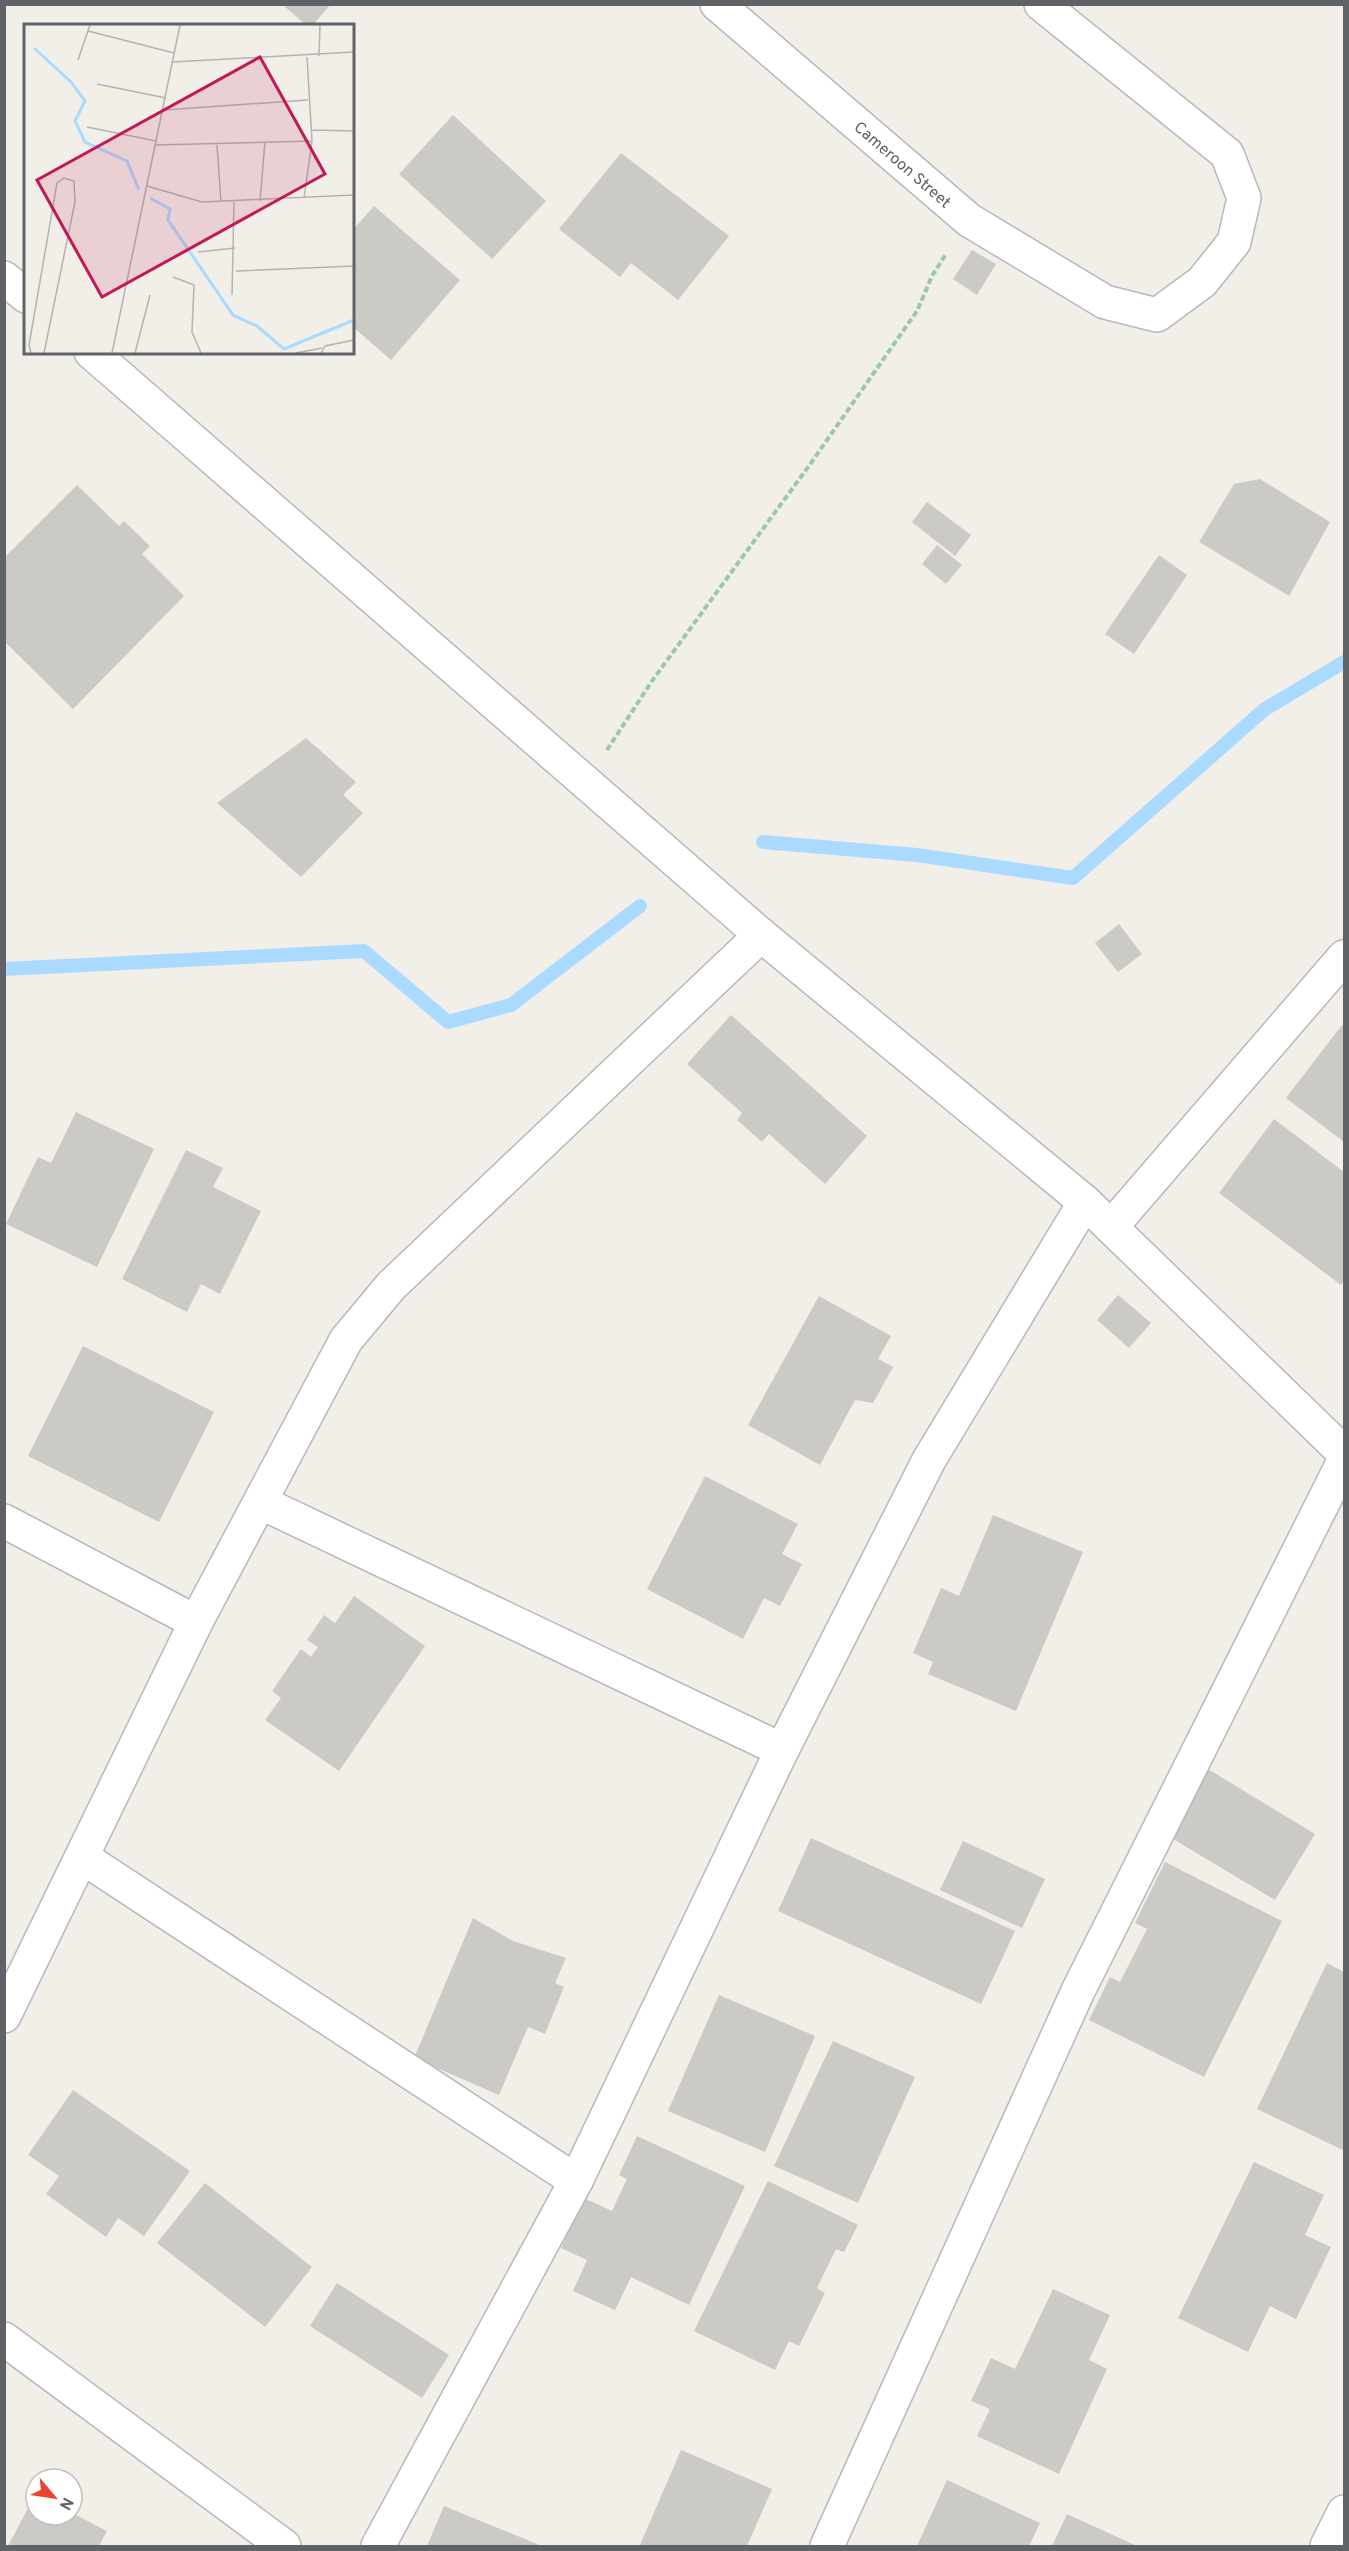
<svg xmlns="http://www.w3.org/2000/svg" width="1349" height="2551" viewBox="0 0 1349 2551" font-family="Overpass,sans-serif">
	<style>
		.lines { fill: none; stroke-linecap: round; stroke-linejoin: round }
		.stream { stroke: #aadaff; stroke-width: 14 }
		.building { fill: #cccac5 }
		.street-casing { stroke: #b5b8bc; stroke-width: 36 }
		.path { stroke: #9cc7a9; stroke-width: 4; stroke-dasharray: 6 3; stroke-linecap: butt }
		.street { stroke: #fff; stroke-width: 33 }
		.labels { text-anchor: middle; stroke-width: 5; stroke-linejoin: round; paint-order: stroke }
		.street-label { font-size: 16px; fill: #5f6368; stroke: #fff }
		.inset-river { fill: none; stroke: #aadaff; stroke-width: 3 }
		.inset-road { fill: none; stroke: #b3b3b1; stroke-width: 1.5 }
		.view { fill: #c2185b; fill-opacity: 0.15; stroke: #c2185b; stroke-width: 3 }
		.inset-edge { fill: none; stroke: #5f6368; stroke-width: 3 }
	</style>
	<rect width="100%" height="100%" fill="#f1efe8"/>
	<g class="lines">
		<g class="stream">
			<path d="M763,842L917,855L1073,878L1265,709L1344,662"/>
			<path d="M4,969L364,951L448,1022L511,1005L640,906"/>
		</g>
	</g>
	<g class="building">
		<path d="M283,5H330L312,26H307Z"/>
		<path d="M453,115L546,201L492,259L399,174Z"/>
		<path d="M621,153L729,236L678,300L631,263L620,277L559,229Z"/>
		<path d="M374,206L460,280L391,360L352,326V231Z"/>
		<path d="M972,250L996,264L977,295L953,279Z"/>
		<path d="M1260,479L1330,522L1289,596L1199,542L1234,484Z"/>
		<path d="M77,485L119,526L124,521L150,546L142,554L184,596L73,709L4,641V558Z"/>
		<path d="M927,502L971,535L955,556L912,522Z"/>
		<path d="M937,545L962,565L946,584L922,564Z"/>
		<path d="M1159,555L1187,575L1134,654L1105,634Z"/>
		<path d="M306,738L356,782L343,795L363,813L301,877L217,803Z"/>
		<path d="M1119,924L1142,954L1118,972L1095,943Z"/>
		<path d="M731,1015L867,1136L825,1184L769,1134L762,1142L737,1120L742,1113L687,1064Z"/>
		<path d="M1342,1025L1344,1027V1142L1286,1098Z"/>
		<path d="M76,1112L154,1149L97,1267L6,1224L38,1157L51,1163Z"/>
		<path d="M1274,1119L1344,1172V1280L1341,1285L1219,1193Z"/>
		<path d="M186,1150L223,1168L213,1187L261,1211L220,1294L201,1284L187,1312L122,1279Z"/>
		<path d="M1118,1295L1151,1323L1129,1348L1097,1320Z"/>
		<path d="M819,1296L891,1336L878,1359L893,1367L873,1403L855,1400L820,1465L748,1425Z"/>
		<path d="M83,1346L214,1412L159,1522L28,1456Z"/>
		<path d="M705,1476L798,1524L782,1554L802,1564L780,1606L764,1598L743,1639L647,1589Z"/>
		<path d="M993,1515L1083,1552L1016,1711L928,1674L933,1662L913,1653L941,1588L959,1596Z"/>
		<path d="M354,1596L425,1646L339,1771L265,1720L281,1698L272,1691L301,1649L311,1657L318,1647L307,1640L324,1615L335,1623Z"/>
		<path d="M1208,1769L1315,1834L1275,1900L1168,1836Z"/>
		<path d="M811,1838L1015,1931L981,2004L778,1911Z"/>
		<path d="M963,1841L1045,1879L1022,1928L940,1890Z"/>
		<path d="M1165,1862L1282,1921L1204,2077L1089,2020L1110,1977L1120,1982L1147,1929L1135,1923Z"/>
		<path d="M473,1918L513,1941L566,1958L555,1983L564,1987L545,2034L528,2027L499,2095L414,2058Z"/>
		<path d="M1327,1963L1344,1972V2146L1343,2150L1257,2109Z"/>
		<path d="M719,1995L815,2036L765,2152L668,2111Z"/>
		<path d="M833,2041L915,2077L858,2203L774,2166Z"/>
		<path d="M73,2090L190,2171L144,2236L118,2218L106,2237L46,2194L59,2176L28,2155Z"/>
		<path d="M637,2136L745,2186L689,2305L631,2277L615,2310L573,2291L587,2260L561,2248L584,2198L612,2211L627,2179L619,2175Z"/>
		<path d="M1254,2162L1324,2195L1305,2235L1331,2247L1296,2319L1270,2306L1248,2352L1178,2318Z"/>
		<path d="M768,2181L858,2225L844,2252L836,2249L817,2288L825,2293L799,2346L789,2341L775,2370L694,2331Z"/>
		<path d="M205,2183L312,2267L265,2327L157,2243Z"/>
		<path d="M337,2283L449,2355L422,2398L310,2326Z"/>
		<path d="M1053,2289L1110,2315L1089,2360L1107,2369L1059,2474L977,2436L990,2409L971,2401L991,2358L1015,2369Z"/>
		<path d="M681,2450L772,2489L747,2546L640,2545Z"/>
		<path d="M947,2480L1040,2523L1029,2546H917Z"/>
		<path d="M36,2493V2515H72V2513L107,2531L99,2546H8Z"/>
		<path d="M444,2506L542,2546H427Z"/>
		<path d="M1067,2514L1137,2546H1052Z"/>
	</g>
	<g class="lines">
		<g class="street-casing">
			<g id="street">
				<path d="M717,4L969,220L1105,302L1157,315L1202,282L1234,242L1244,198L1227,154L1041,4"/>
				<path d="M4,278L26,296"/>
				<path d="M91,352L761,935L1085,1202L1344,1453"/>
				<path d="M1111,1227L1344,957"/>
				<path d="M260,1502L782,1750"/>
				<path d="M4,1521L196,1622"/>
				<path d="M82,1857L576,2181"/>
				<path d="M4,2016L196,1622L346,1340L391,1286L761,935"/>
				<path d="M4,2339L284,2546"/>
				<path d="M378,2546L576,2181L782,1750L929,1460L1085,1202"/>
				<path d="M827,2546L1078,1991L1344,1461"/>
				<path d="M1327,2546L1344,2512"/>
			</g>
		</g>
		<path class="path" d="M607,750L652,681L811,463L917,311L932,276L946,254"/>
		<use href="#street" class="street"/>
	</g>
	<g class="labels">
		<g class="street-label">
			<text transform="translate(903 164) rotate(41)" y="6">Cameroon Street</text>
		</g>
	</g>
	<g transform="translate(24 24)">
		<rect width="330" height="330" fill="#f1efe8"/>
		<path class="inset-river" d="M10,24L47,58L61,77L51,97L61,118L103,137L115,166M126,174L146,185L144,196L209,291L233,302L260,325L330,296"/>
		<path class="inset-road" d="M64,7L150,29M295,32L296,1M54,36L66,1M148,38L330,28M73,60L142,74M140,86L284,76M63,103L132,117M288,106L330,107M131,121L288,117M193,121L197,178M123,162L178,178L330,171M280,174L288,117L283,33M236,177L241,118M174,228L211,224M212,247L330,242M149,253L170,261L168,308L177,329M208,271L210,178M7,329L5,321L33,159L40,154L50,157L51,178L20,329M88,329L156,1M111,329L126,271M272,329L298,324M297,329L301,322L330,316"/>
		<path class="view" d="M236,33L301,150L78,273L13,156Z"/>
		<rect width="330" height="330" class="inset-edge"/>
	</g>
	<rect width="1349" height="2551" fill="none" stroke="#5f6368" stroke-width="12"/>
	<g transform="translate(54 2497) rotate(119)"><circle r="28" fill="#ffffff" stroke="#bfc1c3" stroke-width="1.5"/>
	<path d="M0-4.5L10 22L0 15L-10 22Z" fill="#ea4335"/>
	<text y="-9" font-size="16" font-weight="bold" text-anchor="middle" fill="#5f6368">N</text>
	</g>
</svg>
